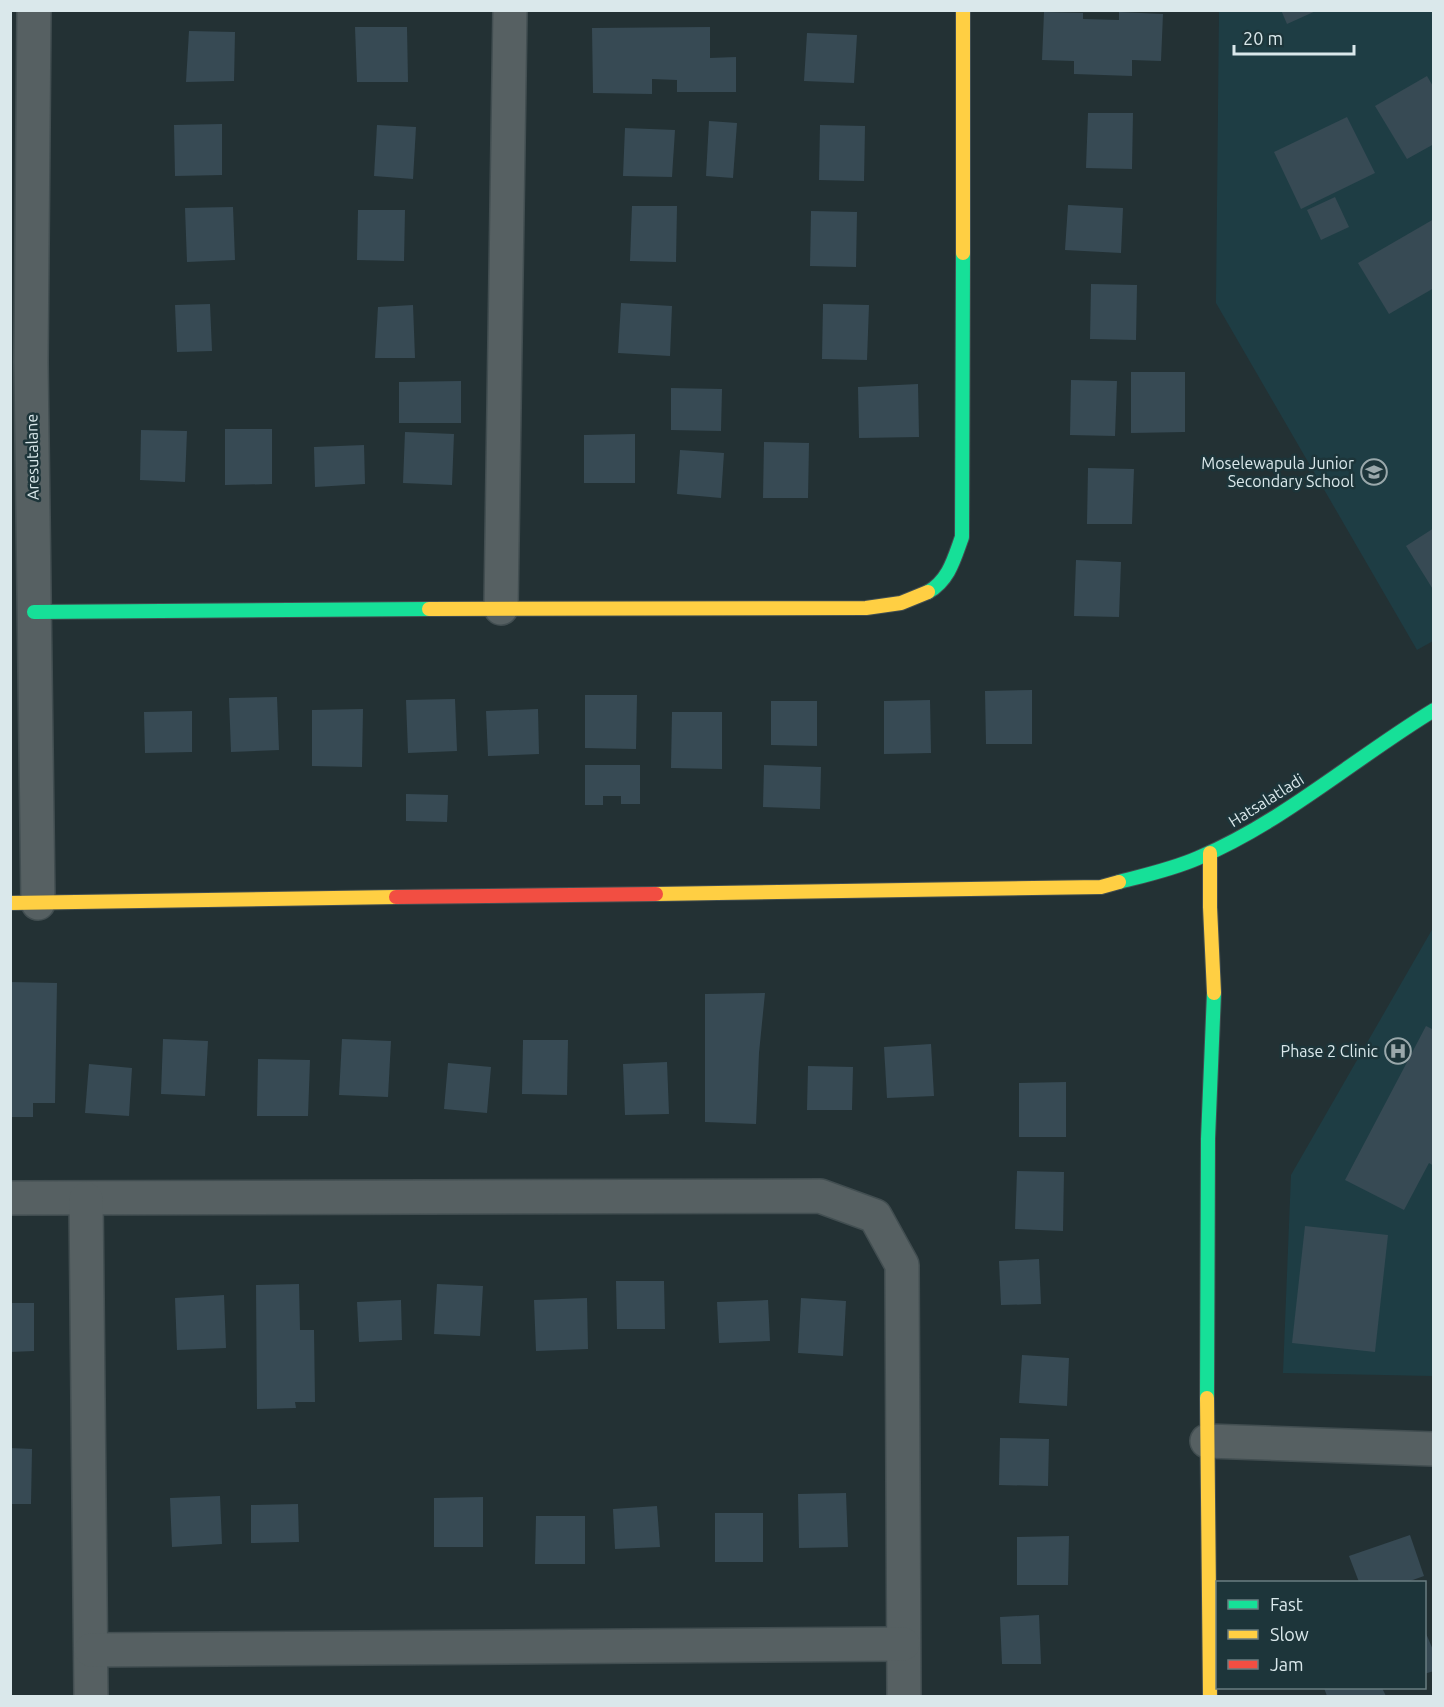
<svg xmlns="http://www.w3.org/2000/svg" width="1444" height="1707" viewBox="0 0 1444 1707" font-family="Ubuntu,sans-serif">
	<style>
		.built { fill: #1e3d44 }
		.building { fill: #374a54 }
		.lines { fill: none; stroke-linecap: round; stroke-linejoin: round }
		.street-casing { stroke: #424e51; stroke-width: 36 }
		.fast-casing { stroke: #424e51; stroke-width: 16 }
		.slow-casing { stroke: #424e51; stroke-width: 16 }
		.jam-casing { stroke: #424e51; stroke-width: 16 }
		.street { stroke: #566062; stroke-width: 33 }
		.fast { stroke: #16e098; stroke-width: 14 }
		.slow { stroke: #ffcf43; stroke-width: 14 }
		.jam { stroke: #f24e42; stroke-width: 14 }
		.labels { text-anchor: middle; stroke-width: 5; stroke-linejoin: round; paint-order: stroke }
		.street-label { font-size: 16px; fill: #dae8eb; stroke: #1d353a }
		.poi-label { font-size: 16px; fill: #dae8eb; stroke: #1d353a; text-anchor: end }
	</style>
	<rect width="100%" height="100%" fill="#233134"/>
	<g class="built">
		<path d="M1219,11H1433V641L1417,650L1216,303Z"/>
		<path d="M1433,928V1376L1283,1373L1291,1175Z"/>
	</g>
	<g class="building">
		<path d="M1281,10H1318L1287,24Z"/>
		<path d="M1044,12L1083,13V19L1119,20V12L1163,14L1161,61L1132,60V76L1074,74V61L1042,60Z"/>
		<path d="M355,27H407L408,82H357Z"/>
		<path d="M710,27V58L736,57V92H677V80L652,79V94L593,93L592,28Z"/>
		<path d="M189,31L235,32L234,81L186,82Z"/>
		<path d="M807,33L857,35L854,83L804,81Z"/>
		<path d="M1427,76L1434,88V144L1407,159L1375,106Z"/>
		<path d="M1088,113H1133L1132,169L1086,168Z"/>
		<path d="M1347,117L1375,173L1301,209L1274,152Z"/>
		<path d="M709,121L737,123L733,178L706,176Z"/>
		<path d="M222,124V175L175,176L174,125Z"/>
		<path d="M377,125L416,127L413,179L374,176Z"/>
		<path d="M820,125L865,126L864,181L819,180Z"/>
		<path d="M625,128L675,130L672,177L623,176Z"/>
		<path d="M1335,197L1349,227L1321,240L1307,210Z"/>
		<path d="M1068,205L1123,208L1121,253L1065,250Z"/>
		<path d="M632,206H677L676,262L630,261Z"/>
		<path d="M233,207L235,260L187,262L185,208Z"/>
		<path d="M358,210H405L404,261L357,260Z"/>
		<path d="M811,211L857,212L856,267L810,266Z"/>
		<path d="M1434,219V288L1389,314L1358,263Z"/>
		<path d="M1091,284L1137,285L1136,340L1090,339Z"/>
		<path d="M621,303L672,306L670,356L618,353Z"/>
		<path d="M210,304L212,351L177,352L175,305Z"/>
		<path d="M823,304L869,305L867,360L822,359Z"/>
		<path d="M413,305L415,358H375L378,307Z"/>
		<path d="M1131,372H1185V432L1131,433Z"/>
		<path d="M1071,380L1117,381L1115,436L1070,435Z"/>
		<path d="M461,381V423H399V382Z"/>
		<path d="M918,384L919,437L859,438L858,387Z"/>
		<path d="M671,388L722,389L721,431L671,430Z"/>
		<path d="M225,429H272V484L225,485Z"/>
		<path d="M141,430L187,431L185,482L140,480Z"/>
		<path d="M405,432L454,434L452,485L403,483Z"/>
		<path d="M635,434V483H584V435Z"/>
		<path d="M764,442L809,443L808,498H763Z"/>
		<path d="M364,445L365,484L315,487L314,447Z"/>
		<path d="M680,450L724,453L721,498L677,494Z"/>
		<path d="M1088,468L1134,469L1132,524H1087Z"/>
		<path d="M1434,528V591L1406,546Z"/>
		<path d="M1076,560L1121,562L1119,617L1074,616Z"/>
		<path d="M1032,690V744H986L985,691Z"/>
		<path d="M585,695H637L636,749L585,748Z"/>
		<path d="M277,697L279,750L231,752L229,698Z"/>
		<path d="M455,699L457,751L408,753L406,700Z"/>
		<path d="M930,700L931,753L884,754V701Z"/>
		<path d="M771,701H817V746L771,745Z"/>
		<path d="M363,709L362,767L312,766V710Z"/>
		<path d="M538,709L539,754L488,756L486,711Z"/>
		<path d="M192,711V752L145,753L144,712Z"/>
		<path d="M672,712H722V769L671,768Z"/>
		<path d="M585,765H640V804H621V796H603V805H585Z"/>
		<path d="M764,765L821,767L820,809L763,807Z"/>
		<path d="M406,794L448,795L447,822L406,821Z"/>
		<path d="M10,982L57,983L55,1103H33V1117H10Z"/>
		<path d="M765,993L759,1053L756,1124L705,1122V994Z"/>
		<path d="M1426,1026L1434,1030V1166L1429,1163L1404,1210L1345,1180Z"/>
		<path d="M163,1039L208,1041L205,1096L161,1094Z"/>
		<path d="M342,1039L391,1041L388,1097L339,1095Z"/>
		<path d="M523,1040H568L567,1095L522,1094Z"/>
		<path d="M931,1044L934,1096L887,1098L884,1047Z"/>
		<path d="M258,1059L310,1060L308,1116H257Z"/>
		<path d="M667,1062L669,1114L625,1115L623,1064Z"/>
		<path d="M448,1063L491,1067L487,1113L444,1109Z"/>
		<path d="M89,1064L132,1068L129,1116L85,1113Z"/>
		<path d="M808,1066L853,1067L852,1110H807Z"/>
		<path d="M1066,1082V1137H1019V1083Z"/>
		<path d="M1017,1171L1064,1172L1063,1231L1015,1229Z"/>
		<path d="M1305,1226L1388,1235L1375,1352L1292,1343Z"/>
		<path d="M1039,1259L1041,1304L1001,1305L999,1261Z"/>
		<path d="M616,1281H664L665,1329H617Z"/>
		<path d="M299,1284L300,1330H314L315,1402H295L296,1408L257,1409L256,1285Z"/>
		<path d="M437,1284L483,1286L480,1336L434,1334Z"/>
		<path d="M224,1295L226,1348L177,1350L175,1298Z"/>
		<path d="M587,1298L588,1349L536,1351L534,1300Z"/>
		<path d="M801,1298L846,1301L843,1356L798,1353Z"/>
		<path d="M401,1300L402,1340L359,1342L357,1302Z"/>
		<path d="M768,1300L770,1341L719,1343L717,1302Z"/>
		<path d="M10,1303H34V1351L10,1352Z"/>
		<path d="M1022,1355L1069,1358L1067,1406L1019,1403Z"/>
		<path d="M1000,1438L1049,1439L1048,1486L999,1485Z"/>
		<path d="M10,1448L32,1449L31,1504H10Z"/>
		<path d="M846,1493L848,1547L799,1548L798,1494Z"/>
		<path d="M220,1496L222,1544L172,1547L170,1498Z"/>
		<path d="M483,1497V1547H434V1498Z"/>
		<path d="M298,1504L299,1542L251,1543V1505Z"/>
		<path d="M657,1506L660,1547L615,1549L613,1509Z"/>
		<rect x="715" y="1513" width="48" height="49"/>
		<path d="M536,1516H585V1564H535Z"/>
		<path d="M1410,1535L1424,1576L1407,1582H1359L1349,1556Z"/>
		<path d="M1069,1536L1068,1585H1017V1537Z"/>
		<path d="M1039,1615L1041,1664H1002L1000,1617Z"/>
		<path d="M1424,1629L1434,1652V1671L1424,1674Z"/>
		<path d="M1324,1688H1382L1386,1696H1327Z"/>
	</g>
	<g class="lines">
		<g class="street-casing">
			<g id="street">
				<path d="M34,10L31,362L38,903"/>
				<path d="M501,608L510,10"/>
				<path d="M10,1198L820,1196L875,1216L902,1265L904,1696"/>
				<path d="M86,1199L91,1696"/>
				<path d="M1207,1441L1434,1449"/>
				<path d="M91,1650L903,1644"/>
			</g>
		</g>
		<g class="fast-casing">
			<g id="fast">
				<path d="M928,592C949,580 954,559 962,537L963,253"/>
				<path d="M34,612L429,609"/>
				<path d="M1119,882C1146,875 1173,869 1198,858C1283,822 1355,758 1434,710"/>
				<path d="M1207,1398L1208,1139L1214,993"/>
			</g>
		</g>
		<g class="slow-casing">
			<g id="slow">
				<path d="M963,253V10"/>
				<path d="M429,609L866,608L901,603L928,592"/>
				<path d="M1210,853V907L1214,993"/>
				<path d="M656,894L1101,887L1119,882"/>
				<path d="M10,903L396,897"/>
				<path d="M1207,1398L1210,1696"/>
			</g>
		</g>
		<g class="jam-casing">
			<path id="jam" d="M396,897L656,894"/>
		</g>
		<use href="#street" class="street"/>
		<use href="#fast" class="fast"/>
		<use href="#slow" class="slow"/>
		<use href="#jam" class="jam"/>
	</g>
	<defs>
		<g id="school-ring" transform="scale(1.35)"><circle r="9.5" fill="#1d353a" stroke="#9aa8ab" stroke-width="1.5"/><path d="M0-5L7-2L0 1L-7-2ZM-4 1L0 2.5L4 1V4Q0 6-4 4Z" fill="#9aa8ab"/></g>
		<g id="hospital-ring" transform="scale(1.35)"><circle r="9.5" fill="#1d353a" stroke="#9aa8ab" stroke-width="1.5"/><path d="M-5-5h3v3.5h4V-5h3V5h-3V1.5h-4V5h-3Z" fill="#9aa8ab"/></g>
	</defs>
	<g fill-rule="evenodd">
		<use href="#school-ring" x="1374" y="472"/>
		<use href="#hospital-ring" x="1398" y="1051"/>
	</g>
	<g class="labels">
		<g class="street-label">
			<text transform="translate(32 457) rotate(-91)" y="6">Aresutalane</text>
			<text transform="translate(1266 800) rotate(-32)" y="6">Hatsalatladi</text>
		</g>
		<g class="poi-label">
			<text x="1354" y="469">Moselewapula Junior<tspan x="1354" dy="18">Secondary School</tspan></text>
			<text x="1378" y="1057">Phase 2 Clinic</text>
		</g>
	</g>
	<rect width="1444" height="1707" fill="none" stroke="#dae8eb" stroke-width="24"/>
	<rect x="1216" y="1581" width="210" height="108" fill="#1d353a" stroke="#697d81" stroke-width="1.5"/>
	<rect x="1228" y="1600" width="30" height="9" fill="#16e098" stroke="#697d81" stroke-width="1.5"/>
	<text x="1270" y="1611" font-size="18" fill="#dae8eb">Fast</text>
	<rect x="1228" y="1630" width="30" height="9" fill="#ffcf43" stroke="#697d81" stroke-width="1.5"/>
	<text x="1270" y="1641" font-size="18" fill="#dae8eb">Slow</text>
	<rect x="1228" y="1660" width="30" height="9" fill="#f24e42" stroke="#697d81" stroke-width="1.5"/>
	<text x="1270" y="1671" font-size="18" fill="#dae8eb">Jam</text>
	<path d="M1234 45v9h120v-9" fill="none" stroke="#dae8eb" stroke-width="3"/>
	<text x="1243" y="45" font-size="18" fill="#dae8eb" stroke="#1d353a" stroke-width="4.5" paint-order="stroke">20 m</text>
</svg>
